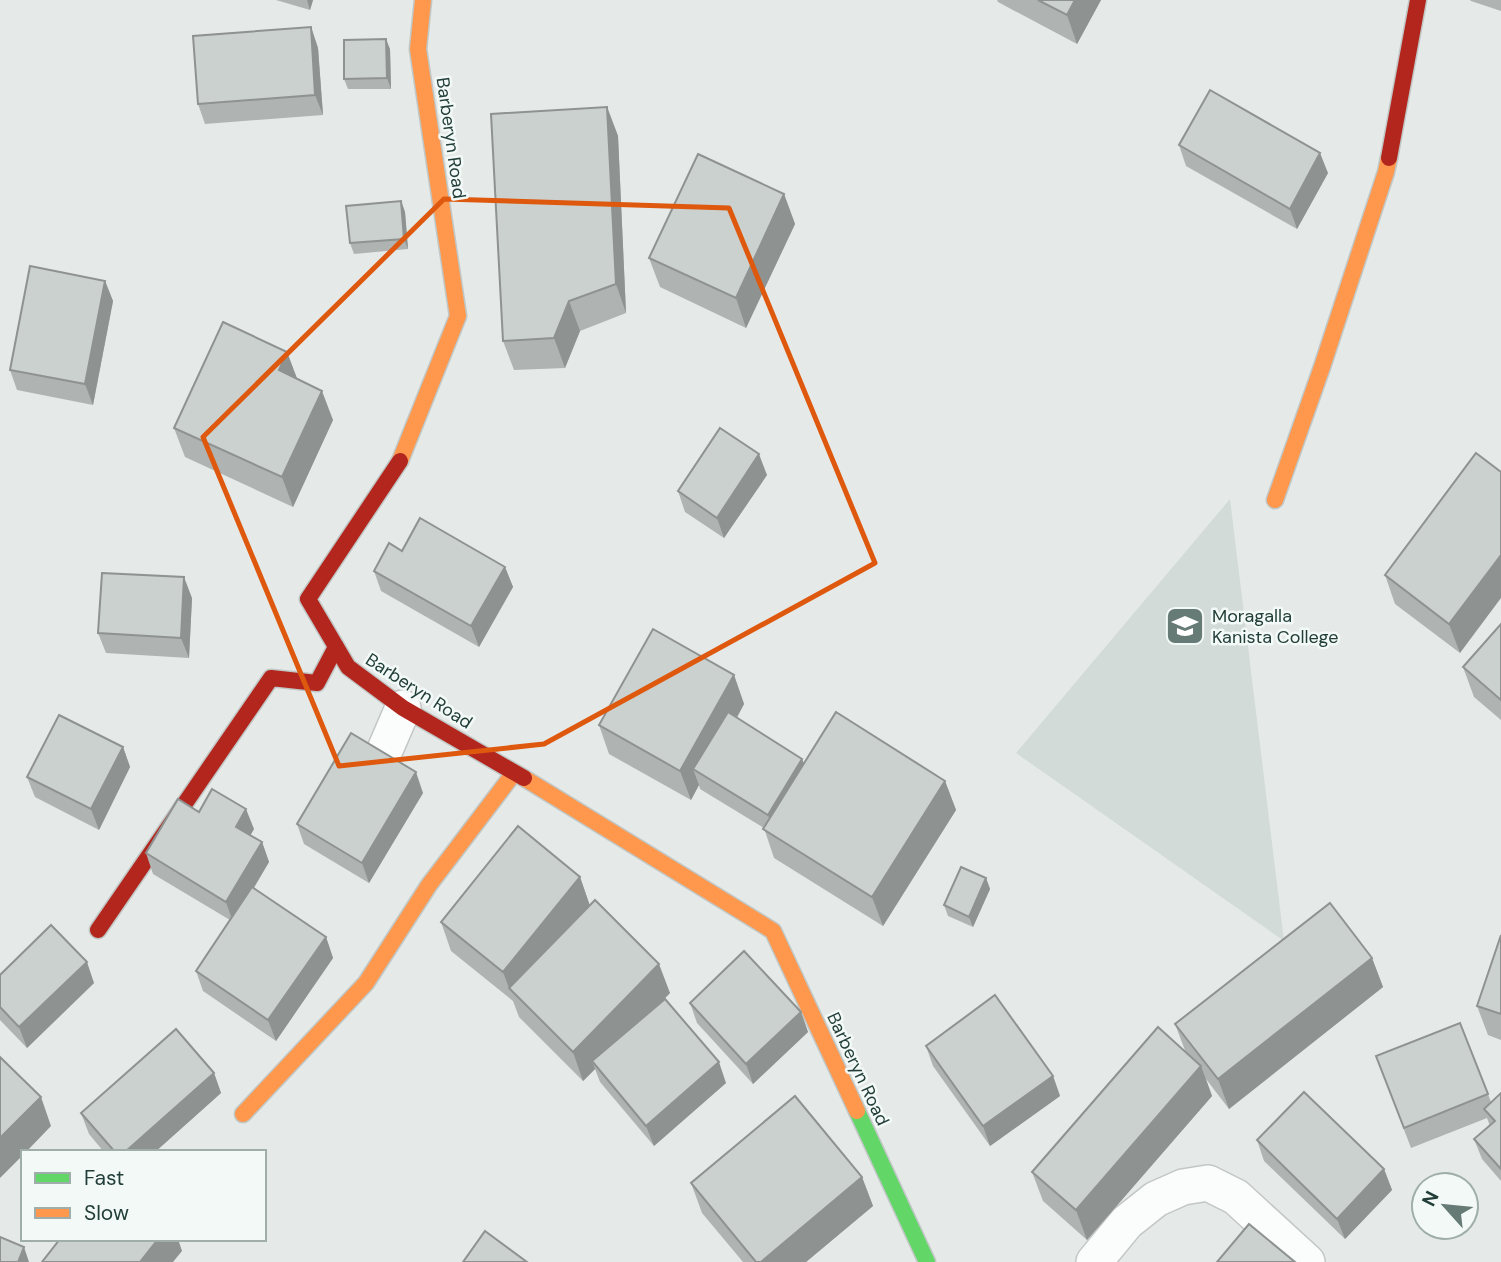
<svg xmlns="http://www.w3.org/2000/svg" width="1501" height="1262" viewBox="0 0 1501 1262" font-family="'DM Sans',sans-serif">
	<style>
		.built { fill: #d2dbd8 }
		.lines { fill: none; stroke-linecap: round; stroke-linejoin: round }
		.street-casing { stroke: #c2c7c5; stroke-width: 38 }
		.fast-casing { stroke: #c0c7c5; stroke-width: 19 }
		.slow-casing { stroke: #c0c7c5; stroke-width: 19 }
		.jam-casing { stroke: #c0c7c5; stroke-width: 19 }
		.street { stroke: #fbfcfc; stroke-width: 35 }
		.fast { stroke: #63d668; stroke-width: 16 }
		.slow { stroke: #ff974d; stroke-width: 16 }
		.jam { stroke: #b3261e; stroke-width: 16 }
		.wall { fill: #afb4b2 }
		.shaded-wall { fill: #8e9291 }
		.building { fill: #cbd1cf; stroke: #8e9291; stroke-width: 2 }
		.marked { fill: none; stroke: #de580e; stroke-width: 5; stroke-linejoin: round }
		.labels { text-anchor: middle; stroke-width: 5; stroke-linejoin: round; paint-order: stroke }
		.street-label { font-size: 18px; fill: #223e39; stroke: #f3f9f6 }
		.poi-label { font-size: 18px; fill: #223e39; stroke: #f3f9f6; text-anchor: start }
	</style>
	<rect width="100%" height="100%" fill="#e5eae8"/>
	<path class="built" d="M1230,499L1284,941L1016,753Z"/>
	<g class="lines">
		<g class="street-casing">
			<g id="street">
				<path d="M378,766L403,708"/>
				<path d="M1094,1262L1127,1222L1156,1199L1183,1187L1208,1183L1236,1197L1307,1262"/>
			</g>
		</g>
		<g class="fast-casing">
			<path id="fast" d="M857,1111L927,1262"/>
		</g>
		<g class="slow-casing">
			<g id="slow">
				<path d="M400,461L458,316L418,49L423,0"/>
				<path d="M1275,500L1322,367L1386,172L1389,158"/>
				<path d="M524,778L773,931L857,1111"/>
				<path d="M243,1114L366,983L429,885L514,773"/>
			</g>
		</g>
		<g class="jam-casing">
			<g id="jam">
				<path d="M1389,158L1418,0"/>
				<path d="M400,461L308,599L348,667L403,708L524,778"/>
				<path d="M98,930L271,678L317,683L336,647"/>
			</g>
		</g>
		<use href="#street" class="street"/>
		<use href="#fast" class="fast"/>
		<use href="#slow" class="slow"/>
		<use href="#jam" class="jam"/>
	</g>
	<g class="wall">
		<path d="M276,0H313L310,10Z"/>
		<path d="M997,0H1101L1077,44L998,2Z"/>
		<path d="M1470,0H1501V11L1471,1Z"/>
		<path d="M311,27L318,48L323,115L205,124L198,104Z"/>
		<path d="M390,49L391,89H348L344,79Z"/>
		<path d="M607,107L618,136L626,313L580,331L565,368L514,370L503,341Z"/>
		<path d="M1179,145L1328,173L1297,229L1186,166Z"/>
		<path d="M784,194L795,224L746,328L660,287L649,258Z"/>
		<path d="M401,201L405,212L408,249L354,254L350,243Z"/>
		<path d="M105,281L113,301L93,405L17,390L10,370Z"/>
		<path d="M287,352L297,379L333,420L293,507L185,457L174,428Z"/>
		<path d="M1476,453L1460,653L1395,604L1385,575Z"/>
		<path d="M767,475L724,538L685,512L678,491Z"/>
		<path d="M402,551L505,567L513,587L479,647L381,591L374,571Z"/>
		<path d="M192,598L189,658L106,653L98,633Z"/>
		<path d="M1501,624V720L1474,697L1463,667Z"/>
		<path d="M734,675L744,704L737,718L802,759L804,764L945,781L956,810L883,926L774,858L764,828L700,789L699,785L691,800L609,754L599,725Z"/>
		<path d="M123,747L130,767L99,830L35,797L27,777Z"/>
		<path d="M423,793L369,883L304,844L297,824Z"/>
		<path d="M199,812L254,829L250,835L262,842L269,862L254,888L326,937L333,958L276,1041L203,991L196,971L230,920L153,874L146,853Z"/>
		<path d="M580,877L590,906L670,993L659,1004L726,1083L654,1146L600,1082L595,1069L583,1081L519,1017L513,1001L451,951L441,922Z"/>
		<path d="M986,878L990,889L973,927L948,916L944,905Z"/>
		<path d="M1501,935V1040L1488,1035L1477,1006Z"/>
		<path d="M1372,958L1383,987L1229,1109L1206,1079L1212,1096L1087,1240L1043,1201L1032,1172L1186,1053L1175,1024Z"/>
		<path d="M0,975L94,983L27,1048L0,1020Z"/>
		<path d="M690,1003L801,1012L808,1032L753,1084L697,1023Z"/>
		<path d="M1460,1023L1491,1102L1501,1093V1181L1482,1159L1474,1139L1490,1126L1487,1118L1411,1148L1376,1056Z"/>
		<path d="M926,1046L1053,1076L1060,1096L990,1146L933,1066Z"/>
		<path d="M214,1073L221,1093L155,1152H104L89,1134L81,1113Z"/>
		<path d="M1257,1140L1384,1169L1392,1190L1345,1239L1264,1161Z"/>
		<path d="M862,1177L873,1206L806,1262H743L702,1213L691,1183Z"/>
	</g>
	<g class="shaded-wall">
		<path d="M307,0H313L310,10Z"/>
		<path d="M1075,0H1101L1077,44L1067,15Z"/>
		<path d="M311,27L318,48L323,115L315,95Z"/>
		<path d="M386,39L390,49L391,89L387,78Z"/>
		<path d="M607,107L618,136L626,313L616,284Z"/>
		<path d="M1320,153L1328,173L1297,229L1290,209Z"/>
		<path d="M784,194L795,224L746,328L736,298Z"/>
		<path d="M401,201L405,212L408,249L404,239Z"/>
		<path d="M105,281L113,301L93,405L85,384Z"/>
		<path d="M569,301L580,331L565,368L554,338Z"/>
		<path d="M287,352L298,381L279,370Z"/>
		<path d="M322,391L333,420L293,507L282,477Z"/>
		<path d="M759,454L767,475L724,538L717,518Z"/>
		<path d="M1501,555V598L1460,653L1449,624Z"/>
		<path d="M505,567L513,587L479,647L471,626Z"/>
		<path d="M184,577L192,598L189,658L181,638Z"/>
		<path d="M734,675L744,704L704,776L693,769L699,785L691,800L680,771Z"/>
		<path d="M123,747L130,767L99,830L91,809Z"/>
		<path d="M802,759L810,779L775,836L768,815Z"/>
		<path d="M416,772L423,793L369,883L362,863Z"/>
		<path d="M945,781L956,810L883,926L872,897Z"/>
		<path d="M246,809L254,829L244,847L236,827Z"/>
		<path d="M262,842L269,862L233,922L226,902Z"/>
		<path d="M580,877L590,906L509,988L503,972Z"/>
		<path d="M986,878L990,889L973,927L969,917Z"/>
		<path d="M326,937L333,958L276,1041L268,1020Z"/>
		<path d="M1372,958L1383,987L1229,1109L1218,1079Z"/>
		<path d="M87,962L94,983L27,1048L19,1027Z"/>
		<path d="M659,964L670,993L597,1067L592,1061L595,1069L583,1081L573,1052Z"/>
		<path d="M801,1012L808,1032L753,1084L746,1064Z"/>
		<path d="M719,1062L726,1083L654,1146L646,1126Z"/>
		<path d="M1201,1066L1212,1096L1087,1240L1076,1210Z"/>
		<path d="M214,1073L221,1093L155,1152H125Z"/>
		<path d="M1053,1076L1060,1096L990,1146L983,1126Z"/>
		<path d="M41,1097L51,1126L26,1152H23V1155L0,1178V1138Z"/>
		<path d="M1384,1169L1392,1190L1345,1239L1337,1219Z"/>
		<path d="M862,1177L873,1206L806,1262H761Z"/>
		<path d="M158,1239H178L182,1251L173,1262H140Z"/>
		<path d="M24,1247L29,1262H18Z"/>
	</g>
	<g class="building">
		<path d="M1038,0H1075L1067,15Z"/>
		<path d="M311,27L315,95L198,104L193,36Z"/>
		<path d="M386,39L387,78L344,79V40Z"/>
		<path d="M1210,90L1320,153L1290,209L1179,145Z"/>
		<path d="M607,107L616,284L569,301L554,338L503,341L491,114Z"/>
		<path d="M698,154L784,194L736,298L649,258Z"/>
		<path d="M401,201L404,239L350,243L346,206Z"/>
		<path d="M30,266L105,281L85,384L10,370Z"/>
		<path d="M223,322L287,352L279,370L322,391L282,477L174,428Z"/>
		<path d="M720,428L759,454L717,518L678,491Z"/>
		<path d="M1476,453L1501,472V555L1449,624L1385,575Z"/>
		<path d="M420,518L505,567L471,626L374,571L389,543L402,551Z"/>
		<path d="M102,573L184,577L181,638L98,633Z"/>
		<path d="M1501,624V700L1463,667Z"/>
		<path d="M653,629L734,675L680,771L599,725Z"/>
		<path d="M728,712L802,759L768,815L693,769Z"/>
		<path d="M836,712L945,781L872,897L763,829Z"/>
		<path d="M59,715L123,747L91,809L27,777Z"/>
		<path d="M351,733L416,772L362,863L297,824Z"/>
		<path d="M212,789L246,809L236,827L262,842L226,902L146,853L178,799L199,812Z"/>
		<path d="M518,826L580,877L503,972L441,922Z"/>
		<path d="M961,867L986,878L969,917L944,905Z"/>
		<path d="M252,887L326,937L268,1020L196,971Z"/>
		<path d="M595,900L659,964L573,1052L509,988Z"/>
		<path d="M1330,903L1372,958L1218,1079L1175,1024Z"/>
		<path d="M51,925L87,962L19,1027L0,1007V975Z"/>
		<path d="M1501,935V1014L1477,1006Z"/>
		<path d="M744,951L801,1012L746,1064L690,1003Z"/>
		<path d="M995,995L1053,1076L983,1126L926,1046Z"/>
		<path d="M665,999L719,1062L646,1126L592,1061Z"/>
		<path d="M1460,1023L1488,1094L1404,1128L1376,1056Z"/>
		<path d="M1158,1027L1201,1066L1076,1210L1032,1172Z"/>
		<path d="M176,1029L214,1073L125,1152H115L81,1113Z"/>
		<path d="M0,1057L41,1097L0,1138Z"/>
		<path d="M1304,1092L1384,1169L1337,1219L1257,1140Z"/>
		<path d="M1501,1093V1169L1474,1139L1495,1121L1484,1109Z"/>
		<path d="M795,1096L862,1177L761,1262H756L691,1183Z"/>
		<path d="M1249,1224L1295,1262H1217Z"/>
		<path d="M485,1231L527,1262H463Z"/>
		<path d="M0,1237L24,1247L18,1262H0Z"/>
		<path d="M60,1239H158L140,1262H42Z"/>
	</g>
	<path class="marked" d="M444,199L729,208L875,563L544,744L339,766L203,437Z"/>
	<defs>
		<g id="school-square" transform="scale(2.0125)"><rect x="-9" y="-9" width="18" height="18" rx="4" fill="#667a76" stroke="#f3f9f6"/><path d="M0-5L7-2L0 1L-7-2ZM-4 1L0 2.5L4 1V4Q0 6-4 4Z" fill="#fff"/></g>
	</defs>
	<g fill-rule="evenodd">
		<use href="#school-square" x="1185" y="626"/>
	</g>
	<g class="labels">
		<g class="street-label">
			<text transform="translate(451 138) rotate(82)" y="6">Barberyn Road</text>
			<text transform="translate(419 691) rotate(33)" y="6">Barberyn Road</text>
			<text transform="translate(858 1069) rotate(65)" y="6">Barberyn Road</text>
		</g>
		<g class="poi-label">
			<text x="1212" y="622">Moragalla<tspan x="1212" dy="21">Kanista College</tspan></text>
		</g>
	</g>
	<rect x="21" y="1150" width="245" height="91" fill="#f3f9f6" stroke="#9faeaa" stroke-width="2"/>
	<rect x="35" y="1173" width="35" height="10" fill="#63d668" stroke="#9faeaa" stroke-width="2"/>
	<text x="84" y="1185" font-size="21" fill="#223e39">Fast</text>
	<rect x="35" y="1208" width="35" height="10" fill="#ff974d" stroke="#9faeaa" stroke-width="2"/>
	<text x="84" y="1220" font-size="21" fill="#223e39">Slow</text>
	<g transform="translate(1445 1206) rotate(297)"><circle r="33" fill="#f3f9f6" stroke="#9faeaa" stroke-width="2"/>
	<path d="M0-5L12 26L0 18L-12 26Z" fill="#667a76"/>
	<text y="-10" font-size="19" font-weight="bold" text-anchor="middle" fill="#223e39">N</text>
	</g>
</svg>
